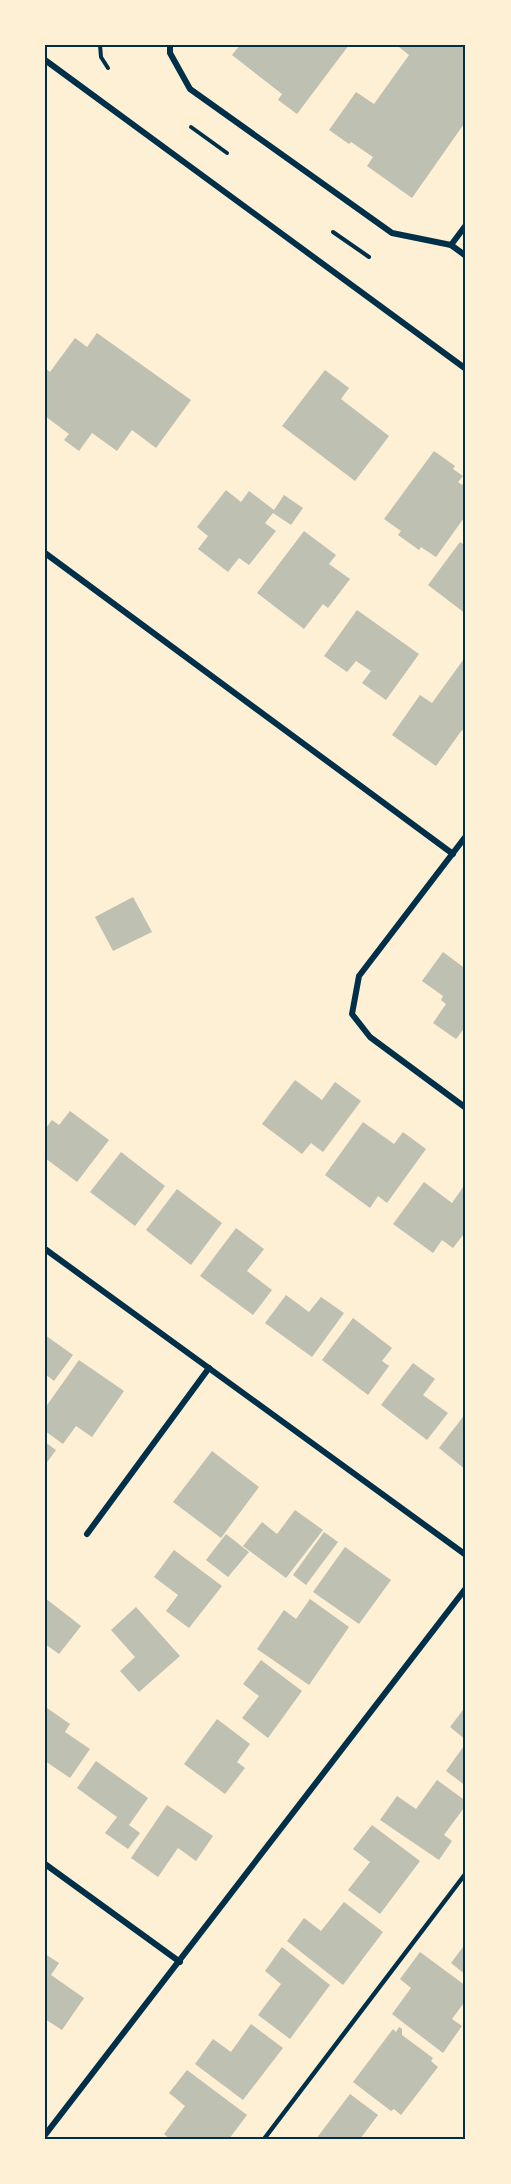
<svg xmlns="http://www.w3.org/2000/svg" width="511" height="2184" viewBox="0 0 511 2184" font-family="Ubuntu,sans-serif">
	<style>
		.building { fill: #bec0b2 }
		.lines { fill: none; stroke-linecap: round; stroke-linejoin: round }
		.path { stroke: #003049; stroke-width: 4 }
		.service { stroke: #003049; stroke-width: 4.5 }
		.minor { stroke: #003049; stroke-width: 6 }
		.neatline { fill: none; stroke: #003049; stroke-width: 2 }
	</style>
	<rect width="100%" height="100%" fill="#fdf0d5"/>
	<g class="building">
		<path d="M240,45H349L297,114L278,100L282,94L232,55Z"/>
		<path d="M400,45H466V121L412,198L367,166L373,157L351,142L349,144L329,130L356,92L374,104L409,55L399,47Z"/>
		<path d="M97,333L191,400L156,448L132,430L117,451L92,433L79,451L64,440L69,434L45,416V368L50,372L75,338L87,347Z"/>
		<path d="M325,370L349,388L341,399L389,436L355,481L282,426Z"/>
		<path d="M434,451L455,466L453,469L463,476L458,482L462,485L466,479V515L436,557L421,547L419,550L398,535L401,531L384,519Z"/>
		<path d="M226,490L241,502L249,491L274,510L284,495L303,508L291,525L273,513L265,523L276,531L249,565L239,558L228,572L198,549L208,536L197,527Z"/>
		<path d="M304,531L336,555L329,564L350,579L328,608L323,604L304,629L257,593Z"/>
		<path d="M460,542L466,546V614L428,585Z"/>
		<path d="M357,610L419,654L386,700L362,683L371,671L356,661L347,672L324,656Z"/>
		<path d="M466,656V733L462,730L436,766L392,735L420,695L432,703Z"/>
		<path d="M133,897L152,932L113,951L95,917Z"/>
		<path d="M443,952L466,969V1026L456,1039L433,1023L446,1004L441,1000L443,996L422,981Z"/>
		<path d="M295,1080L322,1100L335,1082L361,1101L323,1152L311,1143L302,1154L262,1124Z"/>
		<path d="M70,1111L109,1140L77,1182L45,1158V1129L52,1120L59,1125Z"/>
		<path d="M363,1122L394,1144L403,1132L426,1149L387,1203L378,1196L370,1208L325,1175Z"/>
		<path d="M121,1152L165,1186L135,1226L90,1192Z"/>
		<path d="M424,1182L452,1203L466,1183V1231L453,1248L442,1240L433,1253L393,1224Z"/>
		<path d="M177,1189L222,1223L191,1265L146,1230Z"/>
		<path d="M236,1228L264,1249L247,1271L272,1290L253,1315L200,1276Z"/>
		<path d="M286,1295L309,1312L321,1297L344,1313L312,1357L265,1323Z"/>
		<path d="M353,1318L392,1348L382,1361L389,1366L368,1395L322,1360Z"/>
		<path d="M45,1335L73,1355L54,1381L45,1374Z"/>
		<path d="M79,1360L124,1391L92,1437L76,1426L63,1444L45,1431V1408Z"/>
		<path d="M413,1363L435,1379L423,1395L448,1413L427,1440L381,1405Z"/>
		<path d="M466,1413V1470L439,1448Z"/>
		<path d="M45,1442L56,1450L45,1465Z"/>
		<path d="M212,1451L259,1487L221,1538L173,1502Z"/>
		<path d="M295,1510L323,1530L286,1578L243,1546L262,1522L277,1534Z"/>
		<path d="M324,1532L338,1542L306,1585L293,1575Z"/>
		<path d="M226,1534L249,1552L228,1577L206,1560Z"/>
		<path d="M345,1547L391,1580L359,1624L313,1592Z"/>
		<path d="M174,1550L222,1586L189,1628L166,1611L178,1595L154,1577Z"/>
		<path d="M45,1598L81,1626L59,1654L45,1644Z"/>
		<path d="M310,1599L349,1627L309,1685L257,1649L284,1610L296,1619Z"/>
		<path d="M136,1607L180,1656L139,1692L120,1671L135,1657L111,1630Z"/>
		<path d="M261,1660L302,1691L268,1738L242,1718L259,1696L243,1684Z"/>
		<path d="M466,1706V1740L450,1727Z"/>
		<path d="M47,1708L70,1724L65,1732L90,1749L70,1778L45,1761Z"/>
		<path d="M217,1719L250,1744L237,1762L245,1768L225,1794L184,1764Z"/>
		<path d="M466,1743V1786L446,1771Z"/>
		<path d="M96,1761L148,1798L129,1825L140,1833L128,1849L105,1833L117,1817L77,1788Z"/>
		<path d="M437,1780L466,1801V1805L444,1835L452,1841L439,1860L380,1820L397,1796L416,1809Z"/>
		<path d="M167,1805L213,1836L196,1861L178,1848L158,1877L131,1858Z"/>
		<path d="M372,1825L420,1861L380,1914L348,1890L370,1862L353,1849Z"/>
		<path d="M344,1902L383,1932L343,1985L287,1941L304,1918L321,1931Z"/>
		<path d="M466,1943V1975L451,1963Z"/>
		<path d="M282,1947L330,1985L290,2039L258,2015L281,1984L265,1971Z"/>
		<path d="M420,1952L466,1986V2000L452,2019L462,2026L443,2053L392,2014L411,1988L400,1979Z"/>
		<path d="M45,1954L59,1963L51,1975L84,1998L62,2030L45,2019Z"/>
		<path d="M251,2024L283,2048L243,2100L195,2064L213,2039L231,2052Z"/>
		<path d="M399,2027L402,2029V2035L433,2058L431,2061L438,2067L401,2115L394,2109L391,2111L353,2082L393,2029L396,2032Z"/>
		<path d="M187,2070L247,2115L229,2139H170L164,2134L185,2106L169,2093Z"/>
		<path d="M350,2094L378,2115L360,2139H316Z"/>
	</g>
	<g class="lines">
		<g class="path">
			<path d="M100,45L101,57L108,68"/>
			<path d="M191,127L227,153"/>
			<path d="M333,232L369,257"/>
		</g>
		<path class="service" d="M264,2139L466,1873"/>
		<g class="minor">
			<path d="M170,45V53L190,89L392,233L451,245L466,256"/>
			<path d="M45,60L466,369"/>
			<path d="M451,245L466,225"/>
			<path d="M45,553L453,854"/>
			<path d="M466,836L359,976L352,1014L370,1037L466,1108"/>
			<path d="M45,1249L466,1555"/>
			<path d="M87,1534L209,1368"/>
			<path d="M45,1864L180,1962"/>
			<path d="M45,2135L466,1588"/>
		</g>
	</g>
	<rect width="511" height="2184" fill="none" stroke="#fdf0d5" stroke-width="93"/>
	<rect x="46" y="46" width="418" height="2092" class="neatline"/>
</svg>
